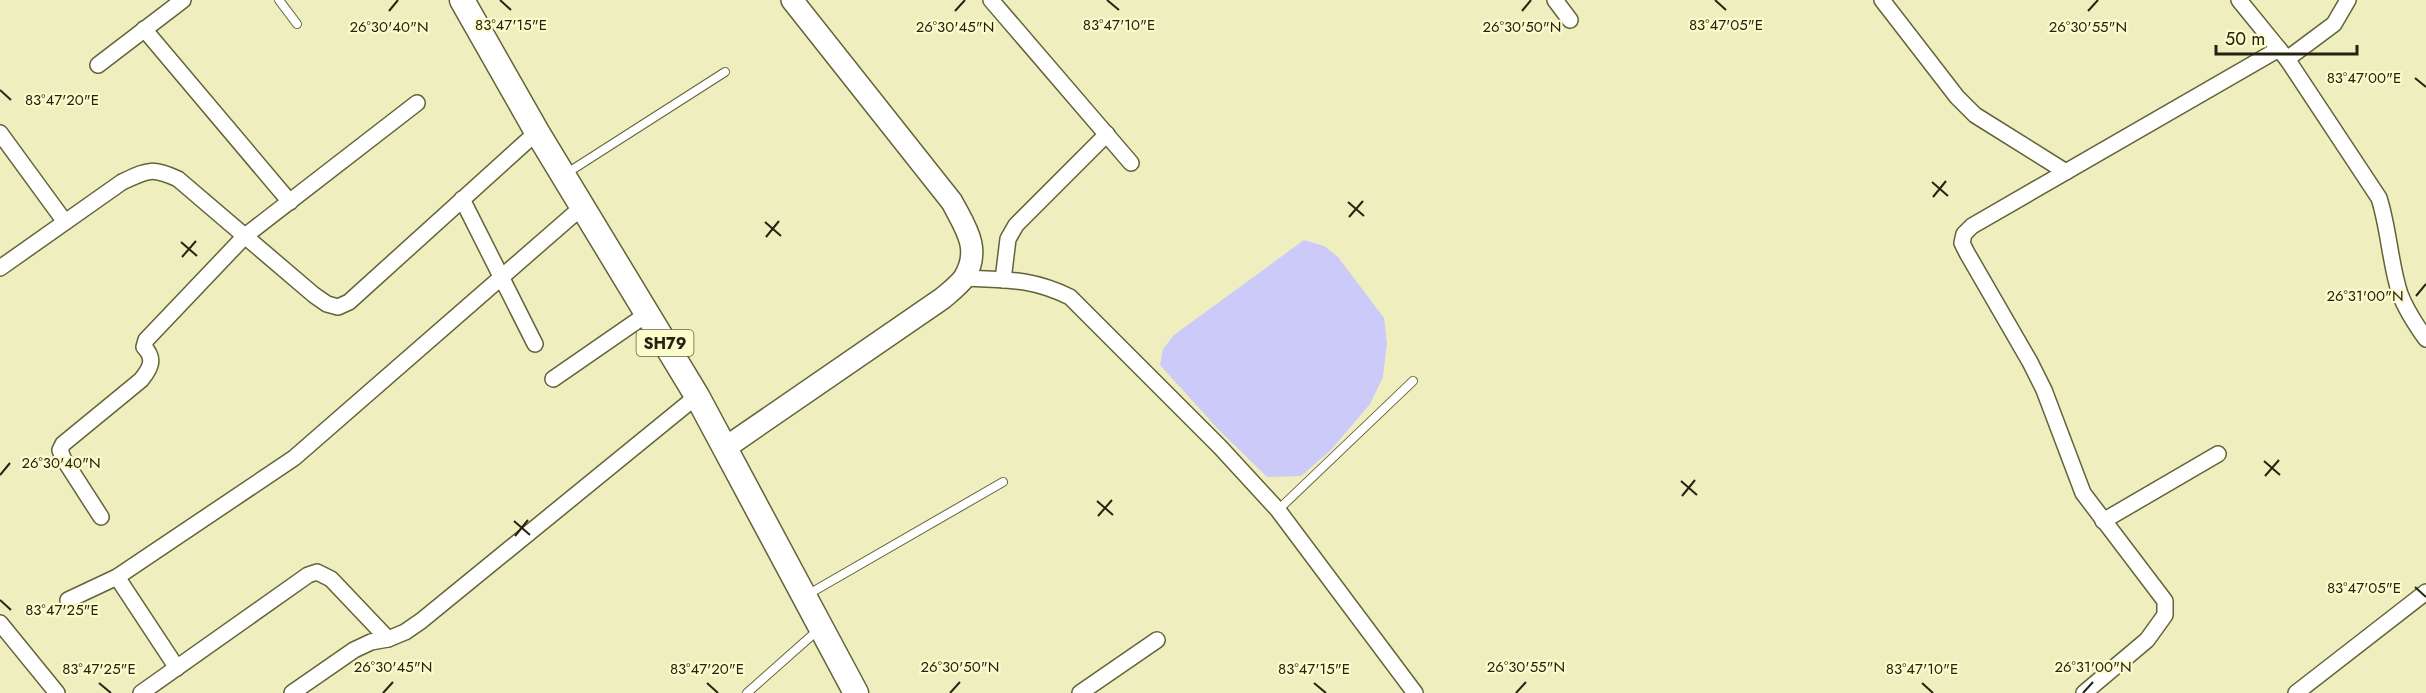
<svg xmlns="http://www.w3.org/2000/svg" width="2426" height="693" viewBox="0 0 2426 693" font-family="Jost,sans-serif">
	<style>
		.water { fill: #cccaf8 }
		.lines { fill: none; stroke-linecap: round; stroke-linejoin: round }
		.lane-casing { stroke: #646237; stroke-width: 10 }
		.street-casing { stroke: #646237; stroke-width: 18 }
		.secondary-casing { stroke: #646237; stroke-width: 24 }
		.primary-casing { stroke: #646237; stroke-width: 27 }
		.lane { stroke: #fff; stroke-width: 8 }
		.street { stroke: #fff; stroke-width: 15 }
		.secondary { stroke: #fff; stroke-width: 21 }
		.primary { stroke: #fff; stroke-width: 24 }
		.ticks { fill: none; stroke: #242311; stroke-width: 2 }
		.labels { text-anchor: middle; stroke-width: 4.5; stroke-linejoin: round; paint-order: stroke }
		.shield { fill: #fdfbcb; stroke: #656449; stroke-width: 1.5 }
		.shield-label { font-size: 16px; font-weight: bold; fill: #242311 }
		.ticks-label { font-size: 15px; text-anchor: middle; fill: #242311; stroke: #fdfbcb; stroke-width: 4.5; stroke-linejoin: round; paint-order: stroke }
	</style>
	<rect width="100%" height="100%" fill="#efeebe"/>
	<path class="water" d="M1304,240L1324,246L1338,257L1384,318L1387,343L1383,377L1370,404L1331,450L1301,476L1267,477L1218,429L1160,365L1163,349L1174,335Z"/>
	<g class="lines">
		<g class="lane-casing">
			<g id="lane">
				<path d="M279,0L297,24"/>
				<path d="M567,173L725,72"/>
				<path d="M1278,510L1413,381"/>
				<path d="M807,595L1003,482"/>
				<path d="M747,693L818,630"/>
			</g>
		</g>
		<g class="street-casing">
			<g id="street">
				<path d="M991,0L1131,163"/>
				<path d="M1555,0L1570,20"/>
				<path d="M1882,0L1957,97L1975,115L2066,172"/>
				<path d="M2239,0L2287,59L2379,198C2389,229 2390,264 2400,294C2406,310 2416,325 2426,339"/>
				<path d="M144,29L290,202"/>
				<path d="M2287,59L2334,24L2348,0"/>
				<path d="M98,65L183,0"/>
				<path d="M0,133L65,222"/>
				<path d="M462,199L535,344"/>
				<path d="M0,268L122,182C148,170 151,167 178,179L314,295L327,304L338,307L349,302L537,132"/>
				<path d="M964,278C1007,280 1031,278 1070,297L1220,447L1278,510L1415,693"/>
				<path d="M1003,280L1008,239L1016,225L1107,134"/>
				<path d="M553,379L647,314"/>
				<path d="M101,517L63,458L60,450L63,444L141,380C150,369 156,359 144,347L146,340L245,236L417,103"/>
				<path d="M2103,521L2218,454"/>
				<path d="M117,577L177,668"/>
				<path d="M68,600L117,577L294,458L582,207"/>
				<path d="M0,623L57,693"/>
				<path d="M141,693L308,575L317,572L331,579L388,639"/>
				<path d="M292,693L354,650L371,642L388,639L405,632L421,621L697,396"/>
				<path d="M1080,693L1157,640"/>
				<path d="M2084,693L2147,640L2165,615V601L2083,493L2044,390L2030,362L1967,253L1962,243L1964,234L1972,226L2279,49"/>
				<path d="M2296,693L2426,592"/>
			</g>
		</g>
		<g class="secondary-casing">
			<path id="secondary" d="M725,448L943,298C950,292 959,285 964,278C982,249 965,227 952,202L792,0"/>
		</g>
		<g class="primary-casing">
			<path id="primary" d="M462,0L537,132L697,396L856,693"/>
		</g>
		<use href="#lane" class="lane"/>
		<use href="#street" class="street"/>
		<use href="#secondary" class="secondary"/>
		<use href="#primary" class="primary"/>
	</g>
	<path class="ticks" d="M500,0L511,10M1107,0L1119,10M1715,0L1726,10M389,11L398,0M955,11L965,0M1522,11L1531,0M2088,11L2098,0M2415,78L2426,87M0,90L11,100M1932,182L1948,196M1933,197L1946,181M1348,202L1364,216M1349,217L1363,201M765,222L781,236M766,237L779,221M181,242L197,256M182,257L196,241M2416,296L2426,284M2264,461L2280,475M0,475L10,463M2265,476L2279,460M1681,481L1697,495M1682,496L1695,480M1097,501L1113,515M1098,516L1112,500M514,521L530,535M515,536L528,520M2415,587L2426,597M0,600L11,610M99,683L111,693M707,683L718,693M1314,683L1326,693M1922,683L1933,693M383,693L393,682M950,693L960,682M1516,693L1526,682M2083,693L2093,682"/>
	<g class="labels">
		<rect class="shield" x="636.5" y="330" width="57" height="26" rx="4.5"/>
		<g class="shield-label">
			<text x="665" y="349">SH79</text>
		</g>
	</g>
	<g class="ticks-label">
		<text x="1119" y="30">83°47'10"E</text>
		<text x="1726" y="30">83°47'05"E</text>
		<text x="511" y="30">83°47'15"E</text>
		<text x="389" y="32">26°30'40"N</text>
		<text x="955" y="32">26°30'45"N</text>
		<text x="1522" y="32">26°30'50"N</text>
		<text x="2088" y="32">26°30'55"N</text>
		<text x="2364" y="83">83°47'00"E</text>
		<text x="62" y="105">83°47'20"E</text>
		<text x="2365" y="301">26°31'00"N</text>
		<text x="61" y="468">26°30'40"N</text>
		<text x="2364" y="593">83°47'05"E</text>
		<text x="62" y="615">83°47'25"E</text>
		<text x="393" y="672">26°30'45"N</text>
		<text x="960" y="672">26°30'50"N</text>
		<text x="1526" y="672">26°30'55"N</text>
		<text x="2093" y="672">26°31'00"N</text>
		<text x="99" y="674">83°47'25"E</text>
		<text x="707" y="674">83°47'20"E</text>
		<text x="1314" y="674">83°47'15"E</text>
		<text x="1922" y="674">83°47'10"E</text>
	</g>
	<path d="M2216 45v9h141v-9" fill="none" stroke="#242311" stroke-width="3"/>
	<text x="2225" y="45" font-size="18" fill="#242311" stroke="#fdfbcb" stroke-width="4.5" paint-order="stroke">50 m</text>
</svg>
